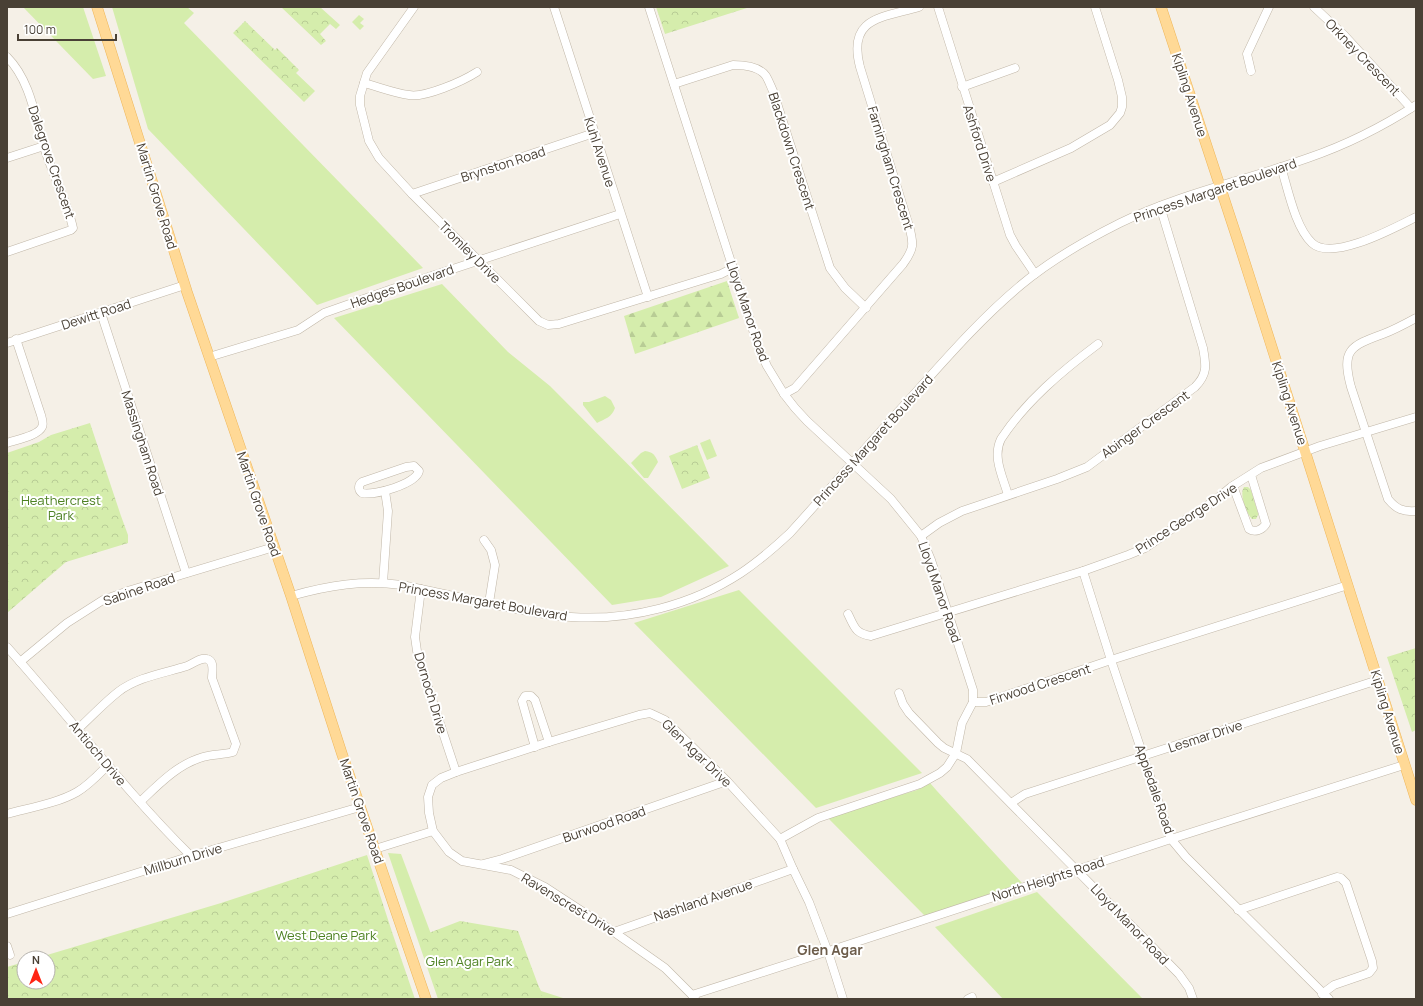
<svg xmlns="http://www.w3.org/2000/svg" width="1423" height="1006" viewBox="0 0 1423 1006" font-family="Manrope,sans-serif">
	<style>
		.green { fill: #d5edac }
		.forest { fill: url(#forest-firs) }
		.park { fill: url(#park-crowns) }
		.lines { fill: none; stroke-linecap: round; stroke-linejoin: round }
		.minor-casing { stroke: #c1b7a8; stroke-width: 9 }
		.major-casing { stroke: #efb75b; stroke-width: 11 }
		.minor { stroke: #fff; stroke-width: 8 }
		.major { stroke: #ffd996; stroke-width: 10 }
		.labels { text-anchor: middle; stroke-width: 4; stroke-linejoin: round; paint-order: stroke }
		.street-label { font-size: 13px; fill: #494035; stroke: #fff }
		.park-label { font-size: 13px; fill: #4d8122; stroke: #fff }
		.neighbourhood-label { font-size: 14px; font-weight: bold; fill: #6d5d4b; stroke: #fff }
	</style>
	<defs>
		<pattern id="forest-firs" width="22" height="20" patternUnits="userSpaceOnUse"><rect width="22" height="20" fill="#d5edac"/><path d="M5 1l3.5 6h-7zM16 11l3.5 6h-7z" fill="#b8cc95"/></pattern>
		<pattern id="park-crowns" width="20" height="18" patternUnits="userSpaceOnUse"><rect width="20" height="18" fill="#d5edac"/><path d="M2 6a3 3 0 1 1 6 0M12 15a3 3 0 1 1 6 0" fill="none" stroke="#b8cc95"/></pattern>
	</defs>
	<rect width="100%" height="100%" fill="#f5f0e7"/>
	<g class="green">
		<path d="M23,7H83L106,76L93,79Z"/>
		<path d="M112,7H187L194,13L184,23L423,268L317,305L148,129Z"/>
		<path d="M442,284L508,352L550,386L729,566L661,597L612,605L334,318Z"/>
		<path d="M605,396L611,400L615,408C612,417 605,419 597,423L583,405V402H589Z"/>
		<path d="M710,439L717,456L707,460L700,443Z"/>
		<path d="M645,451C653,452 655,455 658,462L648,478H644L631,463L641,453Z"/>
		<path d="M739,590L922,773L816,808L634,623Z"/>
		<path d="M930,783L937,791L1022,883L925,916L827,817L917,790Z"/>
		<path d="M388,853L401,854L431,934L511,933L541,991L566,999H438Z"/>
		<path d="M1037,892L1143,999H1003L935,927Z"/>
	</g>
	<path class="forest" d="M727,281L739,318L635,354L624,316Z"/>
	<g class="park">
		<path d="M281,7H320L340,25L336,29L330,24L320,34L326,41L321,45Z"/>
		<path d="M656,7H750L665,34Z"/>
		<path d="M359,15L364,19L360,23L364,26L360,30L352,22Z"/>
		<path d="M245,21L275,50L277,48L299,70L296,73L315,91L304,102L233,33Z"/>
		<path d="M90,423L121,516L128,535V543L66,562L7,613V453L39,442L51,435Z"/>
		<path d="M697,445L710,478L682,489L669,456Z"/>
		<path d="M1244,487H1248L1251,490L1258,513V515L1256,519H1252C1246,513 1239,494 1244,487Z"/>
		<path d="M1416,648V730L1412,732L1387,657Z"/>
		<path d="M367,855L392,932L415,999H7V967L24,962V982H48V958H37L221,903Z"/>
		<path d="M460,921L518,931L543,998L546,999H440L421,936Z"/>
	</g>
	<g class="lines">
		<g class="minor-casing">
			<g id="minor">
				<path d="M414,7L367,73L360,96V105L369,141L379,158L412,194L539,321L548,325L559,324L721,274L733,268"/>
				<path d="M554,7L648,297"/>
				<path d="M649,7L748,315L760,351L767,366L784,394L795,408L807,421L891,499L921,536L931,560L973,690V702L962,723L956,753L947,767L940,773L920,784L818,818L780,839"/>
				<path d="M938,7L1010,235L1016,246L1035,274"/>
				<path d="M1314,7L1344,35L1411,108"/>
				<path d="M7,57C30,80 35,116 44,147C52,173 67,201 73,228L71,230L7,252"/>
				<path d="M1251,71L1247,54L1269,7"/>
				<path d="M364,83C379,87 394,93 409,95C425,98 463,81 477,72"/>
				<path d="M674,84L733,65C744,65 759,66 766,76C769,81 771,87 773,91L830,268L845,288L866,308"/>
				<path d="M962,87L1015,68"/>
				<path d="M7,158L44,146"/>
				<path d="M1281,167C1288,189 1295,227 1312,243C1332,262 1396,227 1416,217"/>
				<path d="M993,182L1071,148L1110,125L1120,113L1122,107V97L1118,80L1095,7"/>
				<path d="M412,194L594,133"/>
				<path d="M101,313L186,573"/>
				<path d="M1416,318C1405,324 1394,330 1383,334C1350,346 1341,350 1351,387L1388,499C1396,509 1403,512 1416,511"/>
				<path d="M7,343L185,285"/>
				<path d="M209,357L298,330L324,313L392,289L620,214"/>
				<path d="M784,394L795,388L903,264C914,249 914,244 909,226L860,67C847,17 882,18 919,7"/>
				<path d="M7,443C15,440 38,436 42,427C44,424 42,419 41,415L16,339"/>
				<path d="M414,466L419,471C416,484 374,496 362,493C358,490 358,485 362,482L406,467Z"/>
				<path d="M1233,486L1249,529C1255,533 1262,530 1266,524L1251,475"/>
				<path d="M1008,495C1003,477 992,457 1001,439C1026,401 1062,371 1098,344"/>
				<path d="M921,536L939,523L962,511L1057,479L1087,467L1195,387C1208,374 1206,365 1203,348L1160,206"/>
				<path d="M484,540L491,550L495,565L489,603"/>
				<path d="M1083,571L1111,660L1171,839L1186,857L1329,999"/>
				<path d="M383,583L388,511L385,491"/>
				<path d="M421,589L415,637L417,651L422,669L456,772"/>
				<path d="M291,596C330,585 362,580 402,585C434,592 467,599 500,606C523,610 547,616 571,617C630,621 692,605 741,573C759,561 775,547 790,533C830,489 868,445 907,402C944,361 979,320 1021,285C1051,260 1086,240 1120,223C1180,194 1246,180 1308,158C1346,145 1382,127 1416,105"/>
				<path d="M848,614C855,628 855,633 871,636L1083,571L1128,555L1145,548L1157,540L1173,528L1214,501L1231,487L1261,468L1320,446L1416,417"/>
				<path d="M7,647C69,716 125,791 191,856"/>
				<path d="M20,662L67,623L103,600L131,590L274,547"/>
				<path d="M899,693L903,704L909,713L938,743L944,748L967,759L1179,974L1189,988L1193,999"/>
				<path d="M973,702H986L1111,660L1348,585"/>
				<path d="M78,729C91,717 104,703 118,692C137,677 165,673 187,666C193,664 200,657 207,659C215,661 212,672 212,678L236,744L233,752C223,755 213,754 203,757C178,764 159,784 140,802"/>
				<path d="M535,747L522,701L525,696H531L535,700L549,742"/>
				<path d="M1011,803L1025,794L1378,680"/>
				<path d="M7,814C29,808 58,803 77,792C89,785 98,775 107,766"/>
				<path d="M375,849L433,831"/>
				<path d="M483,864L502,859L727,781"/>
				<path d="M1238,910L1337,877L1341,878L1346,883L1372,961L1373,968L1369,973L1334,985L1322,994"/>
				<path d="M7,914L191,856L360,807"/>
				<path d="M614,932L793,869"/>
				<path d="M7,946L10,955"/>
				<path d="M692,995L835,949L1171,839L1404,765"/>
				<path d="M695,999L692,995L665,968L614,932L545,887L511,870L462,861L449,852L433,831L429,813L428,797L432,785L441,778L456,772L549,742L639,715L650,713L665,720L727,781L780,839L793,869L809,902L828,952L843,999"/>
				<path d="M968,999L972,997"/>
			</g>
		</g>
		<g class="major-casing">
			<g id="major">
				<path d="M97,7L187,292L291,596L342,754L426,999"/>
				<path d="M1161,7L1239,244L1416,800"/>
			</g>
		</g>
		<use href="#minor" class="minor"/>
		<use href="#major" class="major"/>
	</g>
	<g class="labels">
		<g class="street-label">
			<text transform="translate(1363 57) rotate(46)" y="5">Orkney Crescent</text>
			<text transform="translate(1190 95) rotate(72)" y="5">Kipling Avenue</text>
			<text transform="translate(980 143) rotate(72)" y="5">Ashford Drive</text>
			<text transform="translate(792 151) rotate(72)" y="5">Blackdown Crescent</text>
			<text transform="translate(600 152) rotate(72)" y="5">Kuhl Avenue</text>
			<text transform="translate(52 162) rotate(71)" y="5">Dalegrove Crescent</text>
			<text transform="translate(503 164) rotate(-18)" y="5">Brynston Road</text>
			<text transform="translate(891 168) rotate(73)" y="5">Farningham Crescent</text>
			<text transform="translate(1215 190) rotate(-19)" y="5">Princess Margaret Boulevard</text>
			<text transform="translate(157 196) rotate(73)" y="5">Martin Grove Road</text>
			<text transform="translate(470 252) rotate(45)" y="5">Tromley Drive</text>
			<text transform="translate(402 286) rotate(-19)" y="5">Hedges Boulevard</text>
			<text transform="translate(748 311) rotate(71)" y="5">Lloyd Manor Road</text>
			<text transform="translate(96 314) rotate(-18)" y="5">Dewitt Road</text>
			<text transform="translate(1290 403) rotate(72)" y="5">Kipling Avenue</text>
			<text transform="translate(1145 424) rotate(-36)" y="5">Abinger Crescent</text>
			<text transform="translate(873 440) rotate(-48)" y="5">Princess Margaret Boulevard</text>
			<text transform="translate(143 443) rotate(72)" y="5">Massingham Road</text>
			<text transform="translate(259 504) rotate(71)" y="5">Martin Grove Road</text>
			<text transform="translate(1186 518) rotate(-33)" y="5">Prince George Drive</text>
			<text transform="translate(139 589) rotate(-19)" y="5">Sabine Road</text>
			<text transform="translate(940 592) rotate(71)" y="5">Lloyd Manor Road</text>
			<text transform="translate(483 601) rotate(10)" y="5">Princess Margaret Boulevard</text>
			<text transform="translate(1040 684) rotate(-18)" y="5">Firwood Crescent</text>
			<text transform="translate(431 693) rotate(73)" y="5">Dornoch Drive</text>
			<text transform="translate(1388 712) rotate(73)" y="5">Kipling Avenue</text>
			<text transform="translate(1205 736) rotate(-18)" y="5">Lesmar Drive</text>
			<text transform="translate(98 753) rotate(50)" y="5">Antioch Drive</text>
			<text transform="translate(697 753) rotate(44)" y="5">Glen Agar Drive</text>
			<text transform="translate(1155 789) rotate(71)" y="5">Appledale Road</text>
			<text transform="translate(362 811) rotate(71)" y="5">Martin Grove Road</text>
			<text transform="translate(604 824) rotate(-19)" y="5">Burwood Road</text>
			<text transform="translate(183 859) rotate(-17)" y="5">Millburn Drive</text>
			<text transform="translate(1048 879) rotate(-18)" y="5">North Heights Road</text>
			<text transform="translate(703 900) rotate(-19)" y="5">Nashland Avenue</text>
			<text transform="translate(569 904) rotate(31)" y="5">Ravenscrest Drive</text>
			<text transform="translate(1130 924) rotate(46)" y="5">Lloyd Manor Road</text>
		</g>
		<g class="park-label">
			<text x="61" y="505">Heathercrest<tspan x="61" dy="15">Park</tspan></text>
			<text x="326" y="940">West Deane Park</text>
			<text x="469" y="966">Glen Agar Park</text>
		</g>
		<g class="neighbourhood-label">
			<text x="830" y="955">Glen Agar</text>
		</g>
	</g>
	<rect width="1423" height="1006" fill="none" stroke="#494035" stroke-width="16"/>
	<g transform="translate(36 970)"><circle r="19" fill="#ffffff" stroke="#b6b3ae"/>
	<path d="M0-3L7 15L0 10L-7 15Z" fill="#ff2514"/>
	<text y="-6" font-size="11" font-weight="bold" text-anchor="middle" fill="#494035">N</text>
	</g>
	<path d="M18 34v6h98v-6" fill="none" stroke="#494035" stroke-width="2"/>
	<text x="24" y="34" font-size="12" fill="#494035" stroke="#ffffff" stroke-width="3" paint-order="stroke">100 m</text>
</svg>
